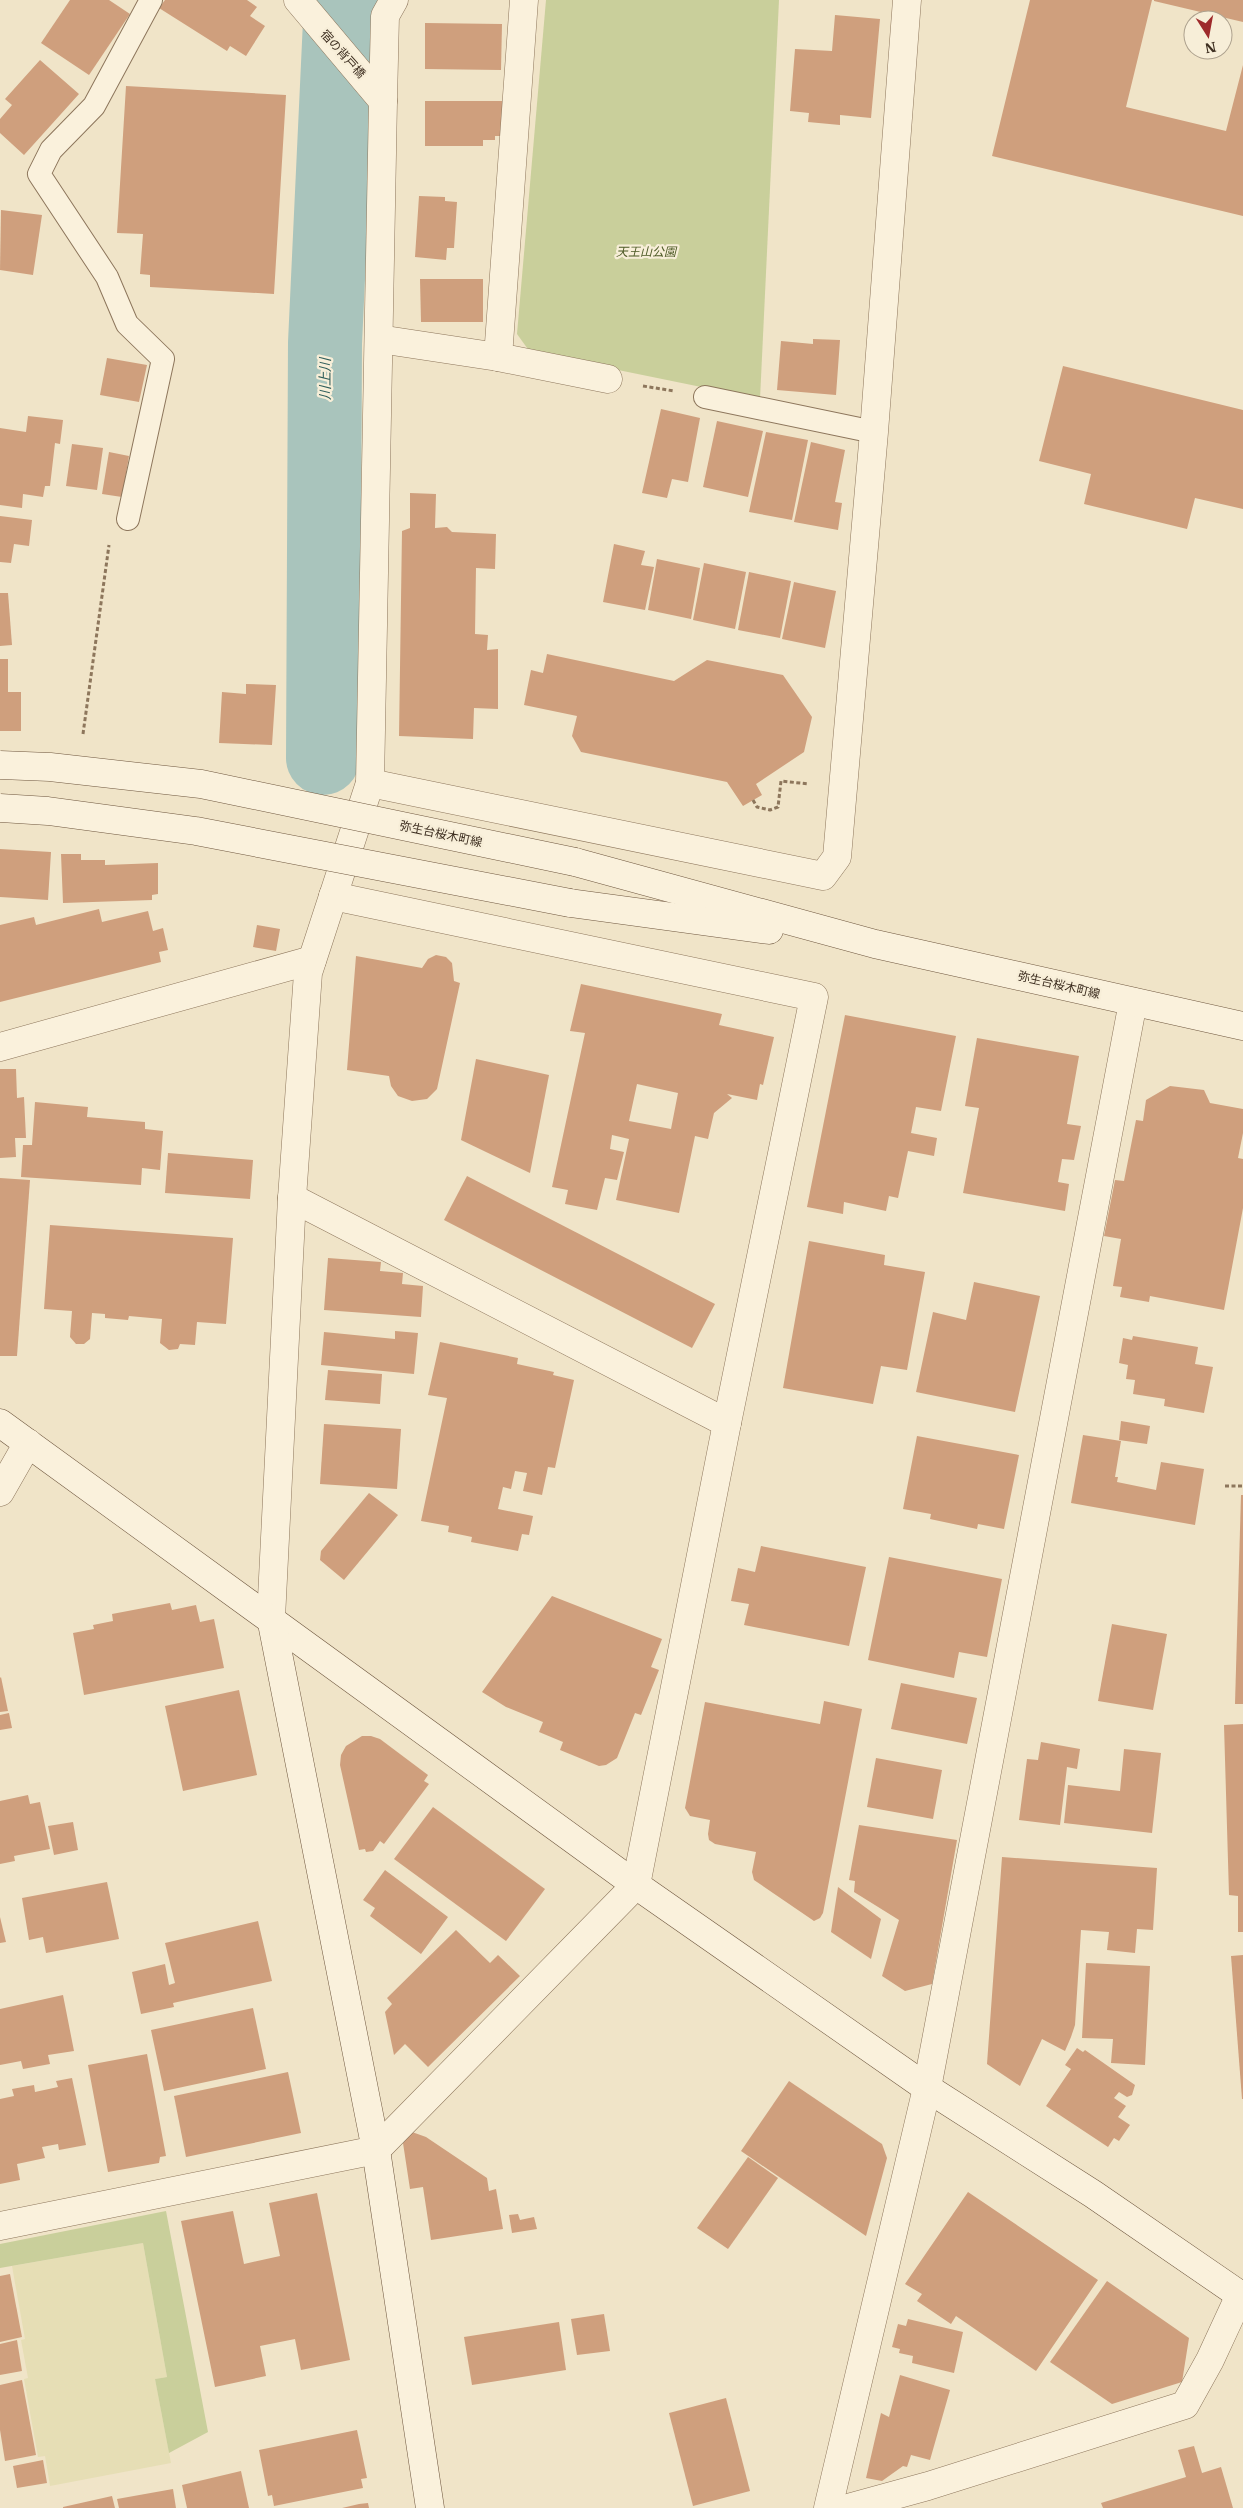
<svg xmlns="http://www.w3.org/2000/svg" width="1243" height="2508" viewBox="0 0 1243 2508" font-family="'IBM Plex Serif','Noto Sans JP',serif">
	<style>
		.farmland { fill: #e6deb5 }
		.green { fill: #c9cf9b }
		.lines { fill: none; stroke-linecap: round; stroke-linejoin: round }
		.river { stroke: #a9c4bc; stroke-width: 74 }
		.building { fill: #cf9f7d; fill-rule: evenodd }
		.lane-casing { stroke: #8d765c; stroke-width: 24 }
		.street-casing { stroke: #8d765c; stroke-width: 29 }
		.secondary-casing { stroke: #6f573f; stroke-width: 29 }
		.path { stroke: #8d765c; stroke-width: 3; stroke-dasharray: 4 2.5; stroke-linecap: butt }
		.lane { stroke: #faf1dc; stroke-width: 22 }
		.street { stroke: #faf1dc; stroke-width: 28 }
		.secondary { stroke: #faf1dc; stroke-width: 28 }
		.secondary-bridge-casing { stroke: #6f573f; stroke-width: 29; stroke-linecap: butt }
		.secondary-bridge { stroke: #faf1dc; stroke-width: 28 }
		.labels { text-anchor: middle; stroke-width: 4.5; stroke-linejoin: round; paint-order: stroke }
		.street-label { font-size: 12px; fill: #3d2e20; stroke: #f7eed8 }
		.park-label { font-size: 12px; font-style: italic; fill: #4d5a26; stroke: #f7eed8 }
		.water-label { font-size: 14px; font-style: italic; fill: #2f5d5a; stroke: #f7eed8 }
	</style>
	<rect width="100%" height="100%" fill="#f0e4c8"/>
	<path class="farmland" d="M143,2243L167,2377L155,2379L171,2463L50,2486L45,2456L38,2457L24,2379L28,2378L21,2340L25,2339L12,2266Z"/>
	<g class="green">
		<path d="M546,0H779L760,399L530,352L517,334Z"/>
		<path d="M166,2211L208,2432L169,2453L155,2379L167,2377L143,2243L0,2268V2244Z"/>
	</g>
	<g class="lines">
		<path class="river" d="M323,758L325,343L341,0"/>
	</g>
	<g class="building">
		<path d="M70,0H109L130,14L89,75L41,43Z"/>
		<path d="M165,0H247L257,7L250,16L265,26L246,56L230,46L227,51L159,8Z"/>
		<path d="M1030,0H1152L1126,107L1226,131L1243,65V216L992,156Z"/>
		<path d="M1154,0H1243V22L1154,1Z"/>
		<path d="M835,15L880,19L871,118L840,115V125L808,122L809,113L790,111L795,49L832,51Z"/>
		<path d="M425,23L502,24L501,70L425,69Z"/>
		<path d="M40,60L79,94L24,155L0,133V119L12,105L5,99Z"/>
		<path d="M126,86L286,95L274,294L150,287V275L140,274L143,234L117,233Z"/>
		<path d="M425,101H502V136H495V140H483V146H425Z"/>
		<path d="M419,196L445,197V201L457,202L454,248H447L446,260L415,257Z"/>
		<path d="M1,210L42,215L33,275L0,270Z"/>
		<path d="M420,279H483V322H421Z"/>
		<path d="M813,339L840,340L836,395L777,390L781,341L813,344Z"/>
		<path d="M107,358L147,365L139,402L100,395Z"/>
		<path d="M1063,366L1243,410V509L1195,498L1187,529L1084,504L1091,474L1039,461Z"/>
		<path d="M661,409L700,418L688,482L672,479L667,498L642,493Z"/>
		<path d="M28,416L63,420L60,444L55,443L50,486H45L43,497L23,494L22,508L0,505V428L26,432Z"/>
		<path d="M717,421L763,431L748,497L703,487Z"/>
		<path d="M766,432L808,440L792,520L749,512Z"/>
		<path d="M811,442L845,450L835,502L842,503L838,530L794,522Z"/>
		<path d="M72,444L103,448L97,490L66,486Z"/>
		<path d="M109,452L129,456L122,497L102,494Z"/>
		<path d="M410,493L436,494L435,528L447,527L452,532L496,534L495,569L476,568L475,634L488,635L487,650L498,649V709L474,708L473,739L399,736L402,531L410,528Z"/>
		<path d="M0,516L32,520L29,546L14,544L11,563L0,562Z"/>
		<path d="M614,544L645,551L641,565L654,567L645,610L603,602Z"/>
		<path d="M657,559L700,568L691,619L648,610Z"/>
		<path d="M704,563L746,572L735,629L693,620Z"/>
		<path d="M749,572L791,581L780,638L738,630Z"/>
		<path d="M794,582L836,591L825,648L782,639Z"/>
		<path d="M0,593H8L12,645L0,646Z"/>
		<path d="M547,654L674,681L707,660L783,675L812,717L804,752L756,784L762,795L743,806L727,782L581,752L572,736L577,716L524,705L531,670L543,673Z"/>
		<path d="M0,659H8V692H21V731H0Z"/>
		<path d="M246,684L276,685L272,745L219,743L222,692L246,694Z"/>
		<path d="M0,849L51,852L48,900L0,897Z"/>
		<path d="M61,854H81V860H105V865L158,863V894L152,895V900L63,903Z"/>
		<path d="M99,909L102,922L148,911L153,931L163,928L168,950L159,952L161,962L0,1002V925L34,917L36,925Z"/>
		<path d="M257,925L280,929L276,951L253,947Z"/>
		<path d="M436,955L446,957L452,963L454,981L460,983L437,1089L427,1099L412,1101L398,1096L391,1086L389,1076L347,1070L356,956L422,968L428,959Z"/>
		<path d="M581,984L722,1014L719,1025L774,1037L763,1085L760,1084L757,1100L727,1094L732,1098L714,1113L708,1139L695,1136L679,1213L616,1200L629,1139L612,1135L610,1149L624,1152L617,1180L605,1178L597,1210L565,1204L568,1190L552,1187L585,1033L570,1031ZM637,1084L678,1093L671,1129L629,1121Z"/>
		<path d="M845,1015L956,1036L941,1111L916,1107L911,1133L937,1138L934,1156L908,1151L898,1198L889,1196L886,1211L844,1202L843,1214L807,1207Z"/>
		<path d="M977,1038L1079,1056L1067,1124L1081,1126L1074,1160L1062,1159L1058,1182L1069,1184L1065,1211L963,1193L979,1108L965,1106Z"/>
		<path d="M476,1059L549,1075L530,1173L461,1140Z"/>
		<path d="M0,1069H16L17,1098L24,1097L26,1138H15L16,1157L0,1158Z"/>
		<path d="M1170,1086L1204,1090L1210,1103L1243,1109V1133L1238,1158L1243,1159V1208L1224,1310L1150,1296L1149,1302L1120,1297L1122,1287L1113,1286L1121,1239L1104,1236L1115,1180L1124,1181L1136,1120L1143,1121L1146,1100Z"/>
		<path d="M35,1102L88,1107L87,1117L145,1122V1129L163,1131L160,1170L142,1168L141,1185L21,1177L23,1145H32Z"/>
		<path d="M168,1153L253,1160L250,1199L165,1193Z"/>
		<path d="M467,1176L715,1304L692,1348L444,1220Z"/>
		<path d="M0,1178L30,1180L17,1356H0Z"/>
		<path d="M50,1225L233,1238L226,1324L197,1322L195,1345L180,1344L178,1349L169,1350L160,1343L162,1319L129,1316L128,1320L105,1318V1314L92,1313L90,1339L84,1344H76L70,1337L72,1311L44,1309Z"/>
		<path d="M809,1241L885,1255L884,1265L925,1272L907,1370L881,1366L873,1404L783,1388Z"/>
		<path d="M328,1258L381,1262L380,1271L403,1273L402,1284L423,1286L421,1317L324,1310Z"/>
		<path d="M974,1282L1040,1296L1015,1412L916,1392L933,1312L966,1320Z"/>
		<path d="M395,1331L418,1333L414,1374L321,1365L324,1332L395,1339Z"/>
		<path d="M1133,1336L1198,1347L1195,1364L1213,1367L1204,1413L1164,1406L1165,1399L1133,1394L1135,1380L1126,1379L1128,1365L1119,1363L1123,1338L1132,1340Z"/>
		<path d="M440,1342L518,1358L517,1364L554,1372L553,1375L574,1380L555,1468L548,1467L542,1495L523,1491L527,1473L515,1471L511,1489L503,1487L498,1509L533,1516L529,1535L522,1534L518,1551L471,1542L472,1537L448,1532L449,1526L421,1521L447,1398L428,1395Z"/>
		<path d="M328,1370L382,1374L380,1404L325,1400Z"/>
		<path d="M1121,1421L1150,1426L1147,1444L1119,1440Z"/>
		<path d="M324,1424L401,1429L397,1489L320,1484Z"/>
		<path d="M1083,1435L1121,1441L1115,1477H1118L1117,1482L1156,1490L1161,1462L1204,1469L1195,1525L1071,1503Z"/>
		<path d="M917,1436L1019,1455L1004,1529L978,1524L977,1529L930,1519L931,1514L903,1509Z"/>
		<path d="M369,1493L398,1515L344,1580L320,1560L321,1551Z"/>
		<path d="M1241,1495H1243V1704H1235Z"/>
		<path d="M761,1546L866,1567L849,1646L744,1625L749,1604L731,1601L738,1568L755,1572Z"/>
		<path d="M889,1557L1002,1579L987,1657L959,1652L954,1678L868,1660Z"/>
		<path d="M552,1596L662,1639L651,1667L659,1670L641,1715L635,1713L617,1758L606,1765L599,1766L560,1750L563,1742L539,1732L543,1722L506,1707L482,1692Z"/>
		<path d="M170,1603L172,1610L196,1605L200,1622L214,1619L224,1668L84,1695L73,1633L94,1629L93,1625L113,1621L112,1614Z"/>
		<path d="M1112,1624L1167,1634L1153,1710L1098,1701Z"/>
		<path d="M1,1677L8,1711L0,1712V1678Z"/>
		<path d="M901,1683L977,1698L967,1744L891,1729Z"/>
		<path d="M239,1690L257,1775L183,1791L165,1706Z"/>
		<path d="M824,1701L862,1709L823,1913L820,1918L814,1921L754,1880L752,1872L756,1852L715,1844L709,1840L708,1834L710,1820L690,1816L685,1808L705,1702L820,1724Z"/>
		<path d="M9,1713L12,1728L0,1730V1715Z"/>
		<path d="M1243,1724V1932H1238V1896L1229,1895L1224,1725Z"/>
		<path d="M362,1736H371L380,1739L428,1775L424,1781L429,1784L384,1844L380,1841L373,1851L366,1852L365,1849L359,1850L340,1765L341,1755L346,1746Z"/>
		<path d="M1041,1742L1080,1749L1077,1769L1067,1767L1060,1825L1019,1820L1027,1759L1038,1760Z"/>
		<path d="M1124,1749L1161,1753L1152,1833L1064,1823L1068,1785L1120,1791Z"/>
		<path d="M876,1758L942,1770L933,1819L867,1807Z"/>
		<path d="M28,1795L30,1804L40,1802L50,1849L14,1856L15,1861L0,1864V1801Z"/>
		<path d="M433,1807L545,1889L506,1941L394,1859Z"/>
		<path d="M73,1822L78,1850L54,1855L48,1826Z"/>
		<path d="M859,1825L957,1840L932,1984L905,1991L882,1976L899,1920L854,1892L855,1881L849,1880Z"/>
		<path d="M1002,1857L1157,1868L1153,1930L1137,1929L1135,1953L1107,1950L1109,1932L1081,1930L1075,2025L1071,2037L1065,2051L1042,2039L1020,2086L987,2064Z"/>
		<path d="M385,1870L448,1917L421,1954L370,1916L375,1908L363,1900Z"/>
		<path d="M107,1882L119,1939L46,1953L43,1937L29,1940L22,1898Z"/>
		<path d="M838,1887L881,1919L871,1959L831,1932Z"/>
		<path d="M0,1917L6,1942L0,1943Z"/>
		<path d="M258,1921L272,1981L173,2003L174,2007L141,2014L132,1972L165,1964L169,1985L175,1983L165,1943Z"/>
		<path d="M456,1930L490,1963L498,1955L520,1976L428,2067L405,2044L394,2055L385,2012L392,2004L387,1998Z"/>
		<path d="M1243,1955V2099H1242L1231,1956Z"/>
		<path d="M1086,1963L1150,1966L1145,2065L1111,2063L1113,2039L1082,2038Z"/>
		<path d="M63,1995L74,2051L48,2055L50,2064L23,2069L21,2061L0,2065V2009Z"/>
		<path d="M253,2008L266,2069L164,2091L151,2030Z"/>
		<path d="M1077,2048L1083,2052L1085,2050L1135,2085L1132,2095L1127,2097L1119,2092L1114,2098L1126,2106L1118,2117L1130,2125L1119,2141L1114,2138L1108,2147L1046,2106L1071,2069L1065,2065Z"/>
		<path d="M147,2054L166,2156L160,2157L159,2163L108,2172L88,2065Z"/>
		<path d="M288,2072L301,2133L186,2157L174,2096Z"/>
		<path d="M72,2078L86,2145L59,2150L58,2144L42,2147L45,2158L17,2164L20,2180L0,2184V2099L14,2096L12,2089L34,2085L35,2092L58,2087L56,2081Z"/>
		<path d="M789,2081L882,2144L887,2158L866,2236L741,2151Z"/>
		<path d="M412,2132L426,2137L487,2178L489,2191L496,2189L503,2229L431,2240L423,2187L410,2189L403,2143Z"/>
		<path d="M748,2157L778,2178L728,2249L697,2228Z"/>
		<path d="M968,2192L1098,2280L1036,2371L956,2316L951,2324L917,2301L922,2294L905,2284Z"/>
		<path d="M317,2193L350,2360L301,2370L295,2339L260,2346L266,2376L215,2387L181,2221L233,2211L244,2264L280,2256L269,2203Z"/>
		<path d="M518,2214L520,2220L534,2217L537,2229L512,2233L509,2215Z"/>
		<path d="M10,2274L22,2337L0,2342V2276Z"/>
		<path d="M1107,2281L1189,2338L1182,2382L1112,2404L1050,2362Z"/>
		<path d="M604,2314L610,2351L577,2355L571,2319Z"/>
		<path d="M908,2319L963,2332L954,2373L912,2363L913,2356L899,2353L900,2349L892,2347L898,2324L906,2326Z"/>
		<path d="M559,2322L566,2370L472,2385L464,2337Z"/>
		<path d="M17,2340L22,2371L0,2375V2344Z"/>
		<path d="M900,2375L950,2390L930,2460L911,2455L907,2467L903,2466L882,2481L866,2478L881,2413L889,2417Z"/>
		<path d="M22,2380L36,2455L5,2461L0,2430V2385Z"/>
		<path d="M726,2398L750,2491L693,2506L669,2413Z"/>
		<path d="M357,2430L367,2478L361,2479L363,2488L274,2506L272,2495L268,2496L259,2450Z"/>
		<path d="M1194,2446L1202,2473L1221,2467L1233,2508H1103L1101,2503L1186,2477L1178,2450Z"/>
		<path d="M43,2460L47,2483L17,2488L13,2466Z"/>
		<path d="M241,2471L249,2508H187L182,2485Z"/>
		<path d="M173,2489L176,2508H119L117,2499Z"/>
		<path d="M112,2496L115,2508H63V2507Z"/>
		<path d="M368,2503L369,2508H342L359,2504Z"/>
	</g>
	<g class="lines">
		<g class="lane-casing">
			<g id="lane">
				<path d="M705,397L874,432"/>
				<path d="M128,519L163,359L127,324L107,277L39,174L51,150L94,106L151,0"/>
			</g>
		</g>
		<g class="street-casing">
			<g id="street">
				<path d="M383,101L385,16L394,0"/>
				<path d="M379,339L498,357L608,379"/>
				<path d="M498,357L524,0"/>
				<path d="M370,783L823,876L837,857L874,432L907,0"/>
				<path d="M0,1047L312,960"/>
				<path d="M292,1198L727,1423"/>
				<path d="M0,1492L28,1443"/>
				<path d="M271,1618L292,1198L308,973L370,783L383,101L298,0"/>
				<path d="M0,2226L376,2150L636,1885L727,1423L814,997L333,896"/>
				<path d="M828,2508L927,2088L1133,1002"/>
				<path d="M848,2508L928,2486L1185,2405L1210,2360L1240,2295"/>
			</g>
		</g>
		<g class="secondary-casing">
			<g id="secondary">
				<path d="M575,862L875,944L1243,1026"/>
				<path d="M570,903L769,930"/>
				<path d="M0,1423L636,1885L927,2088L1093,2194L1243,2297"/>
				<path d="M271,1618L376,2150L430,2508"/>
			</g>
		</g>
		<g class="path">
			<path d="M643,386L674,391"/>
			<path d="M83,734L109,545"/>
			<path d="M753,800L757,807L770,810L778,807L781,781L809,784"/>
			<path d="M1225,1486H1243"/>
		</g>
		<use href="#lane" class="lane"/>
		<use href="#street" class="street"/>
		<use href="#secondary" class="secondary"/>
		<g class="secondary-bridge-casing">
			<g id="secondary-bridge">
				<path d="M0,765L50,767L201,784L575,862"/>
				<path d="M0,808L48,811L196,831L570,903"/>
			</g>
		</g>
		<use href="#secondary-bridge" class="secondary-bridge"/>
	</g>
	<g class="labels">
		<g class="street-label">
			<text transform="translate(343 54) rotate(48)" y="4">宿の背戸橋</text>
			<text transform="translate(441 834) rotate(12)" y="4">弥生台桜木町線</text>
			<text transform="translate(1059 985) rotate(13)" y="4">弥生台桜木町線</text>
		</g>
		<g class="park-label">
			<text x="646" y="256">天王山公園</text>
		</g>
		<g class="water-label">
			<text transform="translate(325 379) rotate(-90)" y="5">川上川</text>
		</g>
	</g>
	<g transform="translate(1208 35) rotate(169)"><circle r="24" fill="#f7eed8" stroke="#ada18e"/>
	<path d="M0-4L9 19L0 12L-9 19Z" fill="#9e2a2b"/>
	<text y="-8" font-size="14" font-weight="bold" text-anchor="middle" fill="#3d2e20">N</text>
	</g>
</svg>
